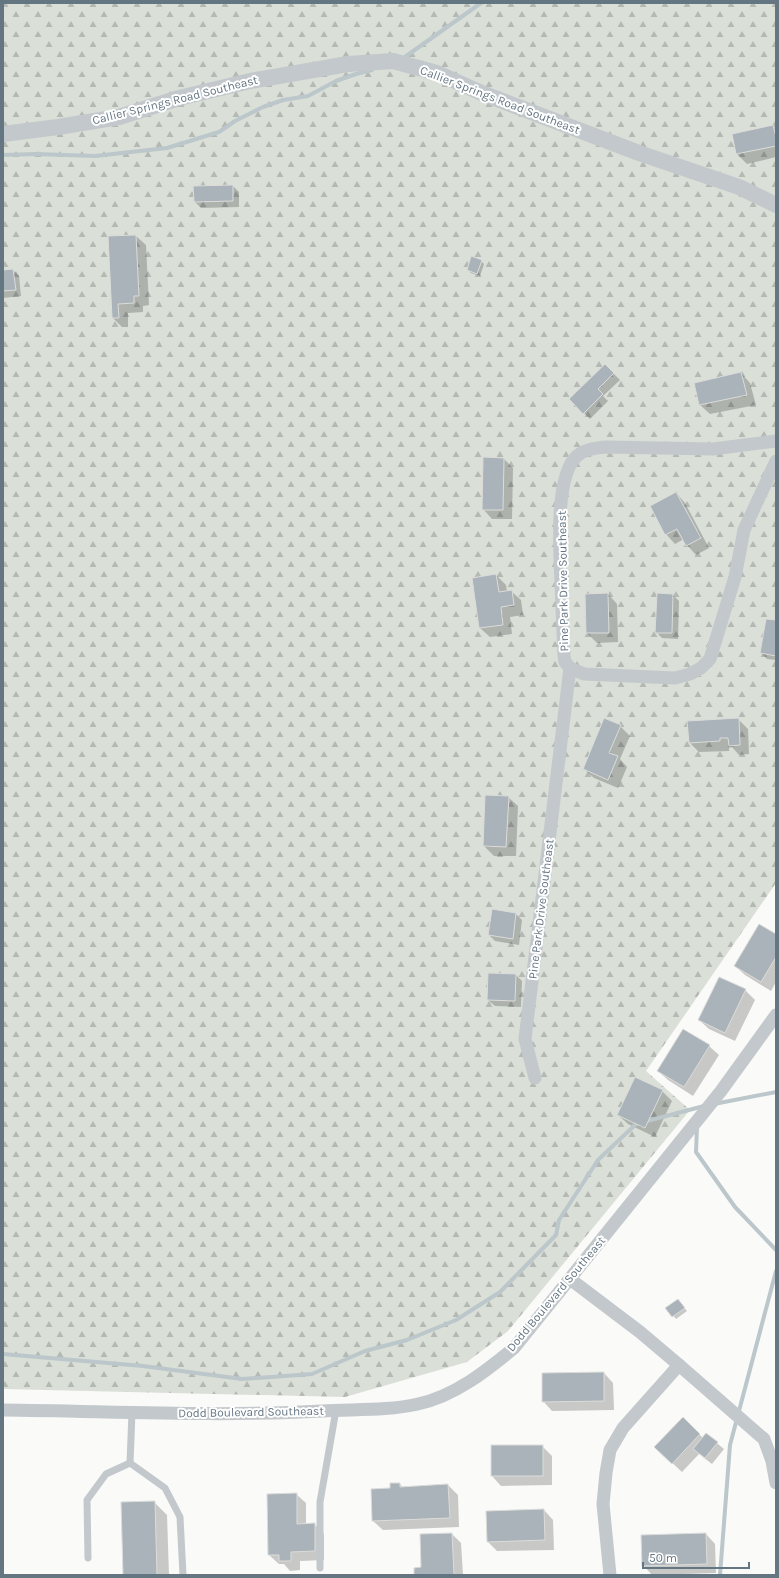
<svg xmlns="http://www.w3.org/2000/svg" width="779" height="1578" viewBox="0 0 779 1578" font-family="Karla,sans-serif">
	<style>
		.forest { fill: url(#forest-firs) }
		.shadow { fill: #0003 }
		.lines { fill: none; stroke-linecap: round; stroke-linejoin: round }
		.stream { stroke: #bbc7cb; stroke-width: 4 }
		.building { fill: #aab3b9; stroke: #dcdcda }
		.service { stroke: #c3c8cc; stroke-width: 7 }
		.minor { stroke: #c3c8cc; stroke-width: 13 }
		.tertiary { stroke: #c3c8cc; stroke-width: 16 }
		.labels { text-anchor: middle; stroke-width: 4; stroke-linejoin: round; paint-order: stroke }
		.street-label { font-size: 12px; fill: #657683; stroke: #fff }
	</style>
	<defs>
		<pattern id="forest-firs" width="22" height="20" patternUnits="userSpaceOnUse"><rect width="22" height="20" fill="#dadfd7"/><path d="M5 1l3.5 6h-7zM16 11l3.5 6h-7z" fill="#b4b9b4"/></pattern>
	</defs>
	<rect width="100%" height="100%" fill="#fafaf8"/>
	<path class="forest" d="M3,3H776V883L646,1071L690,1110L508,1331L467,1362L345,1397L3,1389Z"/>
	<g class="shadow">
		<path d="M773,126L776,129V136H775L776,157L747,164L737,154L733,134Z"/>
		<path d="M233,186L239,192V207L201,208L195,202Z"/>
		<path d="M136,236L146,245L149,305L143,306V312L128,313V327H122L113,318L109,237Z"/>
		<path d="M481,261L484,264L480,276L471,273L468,270Z"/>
		<path d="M13,270L19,276L21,296L3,298V271Z"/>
		<path d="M605,365L620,380L603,396L608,401L590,419L570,399Z"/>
		<path d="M741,373L750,383L756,405L710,414L700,405L695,384Z"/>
		<path d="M504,459L513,468L512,519H492L483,509Z"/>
		<path d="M676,493L685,503L709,548L696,555L687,545L684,539L675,544L666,534Z"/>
		<path d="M496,575L506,585L507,591H511L521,600L523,615L510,617L512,634L490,637L480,628Z"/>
		<path d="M608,594L617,604L618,642L597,643L587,633L586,595Z"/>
		<path d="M658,594L673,595L679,601L678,639L662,638L656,632Z"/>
		<path d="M776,622V660L767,659L761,653Z"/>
		<path d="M738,719L748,729L749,754L739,755L732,747L729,748V751L699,752L690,743Z"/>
		<path d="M620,726L630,736L620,759L627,767L618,788L594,778L584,769Z"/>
		<path d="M508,797L518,806L516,856H494L484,846Z"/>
		<path d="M516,914L522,920L519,945L495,941L489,935Z"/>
		<path d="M776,935V982L771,991L745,975L735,966Z"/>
		<path d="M516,975L522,981L521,1007L495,1006L488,1000Z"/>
		<path d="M719,978L745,990L755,1000L735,1041L709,1029L699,1020Z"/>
		<path d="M709,1046L719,1055L693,1096L668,1080L658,1071Z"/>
		<path d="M662,1091L672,1101L655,1137L628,1124L618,1115Z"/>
		<path d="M680,1303L687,1311L676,1319L667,1308Z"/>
		<path d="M604,1373L613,1383L614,1410L552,1411L543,1401Z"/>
		<path d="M683,1418L703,1438L706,1434L724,1449L712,1464L699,1454L682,1472L665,1456Z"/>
		<path d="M492,1446H542L552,1456V1485L501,1486L492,1476Z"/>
		<path d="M400,1484L403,1488L448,1485L458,1495L459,1527L383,1530L373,1521L391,1489Z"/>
		<path d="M296,1494L306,1503V1525L314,1524L324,1534V1560L300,1561V1570L290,1571L284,1564H279L269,1555Z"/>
		<path d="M154,1502L167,1515L169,1575H124Z"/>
		<path d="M544,1510L553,1520L554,1550L497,1551L488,1542Z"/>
		<path d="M452,1534L461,1543L463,1575H415Z"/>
		<path d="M706,1534L715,1544L716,1573L652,1575L643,1565Z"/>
	</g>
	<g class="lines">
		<g class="stream">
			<path d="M402,59L481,3"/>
			<path d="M3,155L36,154L95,156L167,148L219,132L235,121L263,107L283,100L308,96L336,81L356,74L372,70"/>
			<path d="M714,1104L776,1092"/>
			<path d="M697,1127L696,1152L735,1207L776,1250"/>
			<path d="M3,1354L143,1366L242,1379L312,1374L365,1351L407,1340L456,1320L500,1292L556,1235L559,1220L598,1160L636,1124L704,1106"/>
			<path d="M720,1575L730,1445L776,1271"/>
		</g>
	</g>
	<g class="building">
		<path d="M773,125L776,137V146L736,154L732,134Z"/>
		<path d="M233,185V201L194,202L193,186Z"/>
		<path d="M136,235L139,296H134V303L118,304L119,318H112L108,236Z"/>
		<path d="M471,256L482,260L477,274L467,270Z"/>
		<path d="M13,269L16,290L3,291V270Z"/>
		<path d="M605,364L614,373L598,389L603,394L583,414L569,399Z"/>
		<path d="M741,372L747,395L699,405L694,383Z"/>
		<path d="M483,457L504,458L503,510H482Z"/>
		<path d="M676,492L701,538L686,546L677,529L665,535L650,506Z"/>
		<path d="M496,574L499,592L512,590L514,605L501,607L503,625L479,628L472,578Z"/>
		<path d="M608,593L609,633H586L585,594Z"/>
		<path d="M657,593L673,594L672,633H655Z"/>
		<path d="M766,619L776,620V656L760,653Z"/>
		<path d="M604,718L621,725L609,753L618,756L608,780L583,769Z"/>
		<path d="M739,718L740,745L729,746L728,738H720V741L689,743L687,721Z"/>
		<path d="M485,795L509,796L506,847L483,846Z"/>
		<path d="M492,909L516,913L513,939L488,935Z"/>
		<path d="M759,924L776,934V957L761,982L734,966Z"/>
		<path d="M488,973L516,974L515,1001L487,1000Z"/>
		<path d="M719,977L746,989L725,1033L698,1020Z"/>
		<path d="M683,1029L710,1045L684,1087L657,1071Z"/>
		<path d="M635,1077L663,1090L645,1128L617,1115Z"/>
		<path d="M678,1299L685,1308L672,1317L665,1308Z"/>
		<path d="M604,1372V1401L542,1402V1373Z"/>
		<path d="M683,1417L700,1434L672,1464L654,1447Z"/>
		<path d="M706,1433L718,1442L705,1458L693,1449Z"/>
		<rect x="491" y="1445" width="52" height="31"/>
		<path d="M390,1483H400V1487L448,1484L450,1518L372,1521L371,1489L390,1488Z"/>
		<path d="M297,1493V1524L315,1523V1551L291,1552V1561H279V1555H268L267,1494Z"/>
		<path d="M155,1501L157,1575H123L121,1502Z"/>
		<path d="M544,1509L545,1540L487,1542L486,1511Z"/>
		<path d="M452,1533L454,1575H414V1568L421,1567L420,1534Z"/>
		<path d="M706,1533L707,1564L642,1566L641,1535Z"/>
	</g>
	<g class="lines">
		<g class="service">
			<path d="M132,1412L130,1463L165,1488L180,1517L183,1575"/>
			<path d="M88,1558L87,1500L106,1474L130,1463"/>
			<path d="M320,1568V1502L336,1410"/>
		</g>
		<g class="minor">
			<path d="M776,441L713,449L606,447C596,448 585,449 577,456C554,476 560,555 561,583C562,608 563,632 564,656L565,662L570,668L584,674L675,678L690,674L701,668L710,659L735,577L744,530L776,461"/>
			<path d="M535,1078L525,1039L570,668"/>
			<path d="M570,1279L640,1332L679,1365L764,1439L772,1461L776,1483"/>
			<path d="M3,1410C109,1411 216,1417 322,1411C353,1409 387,1411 418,1404C455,1396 486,1371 514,1348L721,1091L776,1015"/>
			<path d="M610,1575L603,1504L606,1473L610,1450L623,1428L679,1365"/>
		</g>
		<path class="tertiary" d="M3,134L58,127L119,117L179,98L250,81L348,64L393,61L437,73L484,94L639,153L739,187L776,205"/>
	</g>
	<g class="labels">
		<g class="street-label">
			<text transform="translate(175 100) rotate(-14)" y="4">Callier Springs Road Southeast</text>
			<text transform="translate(500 100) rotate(21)" y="4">Callier Springs Road Southeast</text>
			<text transform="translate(563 581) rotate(-91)" y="4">Pine Park Drive Southeast</text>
			<text transform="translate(541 909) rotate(-83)" y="4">Pine Park Drive Southeast</text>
			<text transform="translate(556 1294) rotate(-50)" y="4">Dodd Boulevard Southeast</text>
			<text transform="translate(251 1412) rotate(-1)" y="4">Dodd Boulevard Southeast</text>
		</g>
	</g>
	<rect width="779" height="1578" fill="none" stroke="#657683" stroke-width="8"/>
	<path d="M643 1562v6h106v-6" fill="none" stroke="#657683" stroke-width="2"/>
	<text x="649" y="1562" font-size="12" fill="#657683" stroke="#ffffff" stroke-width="3" paint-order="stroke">50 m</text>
</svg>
